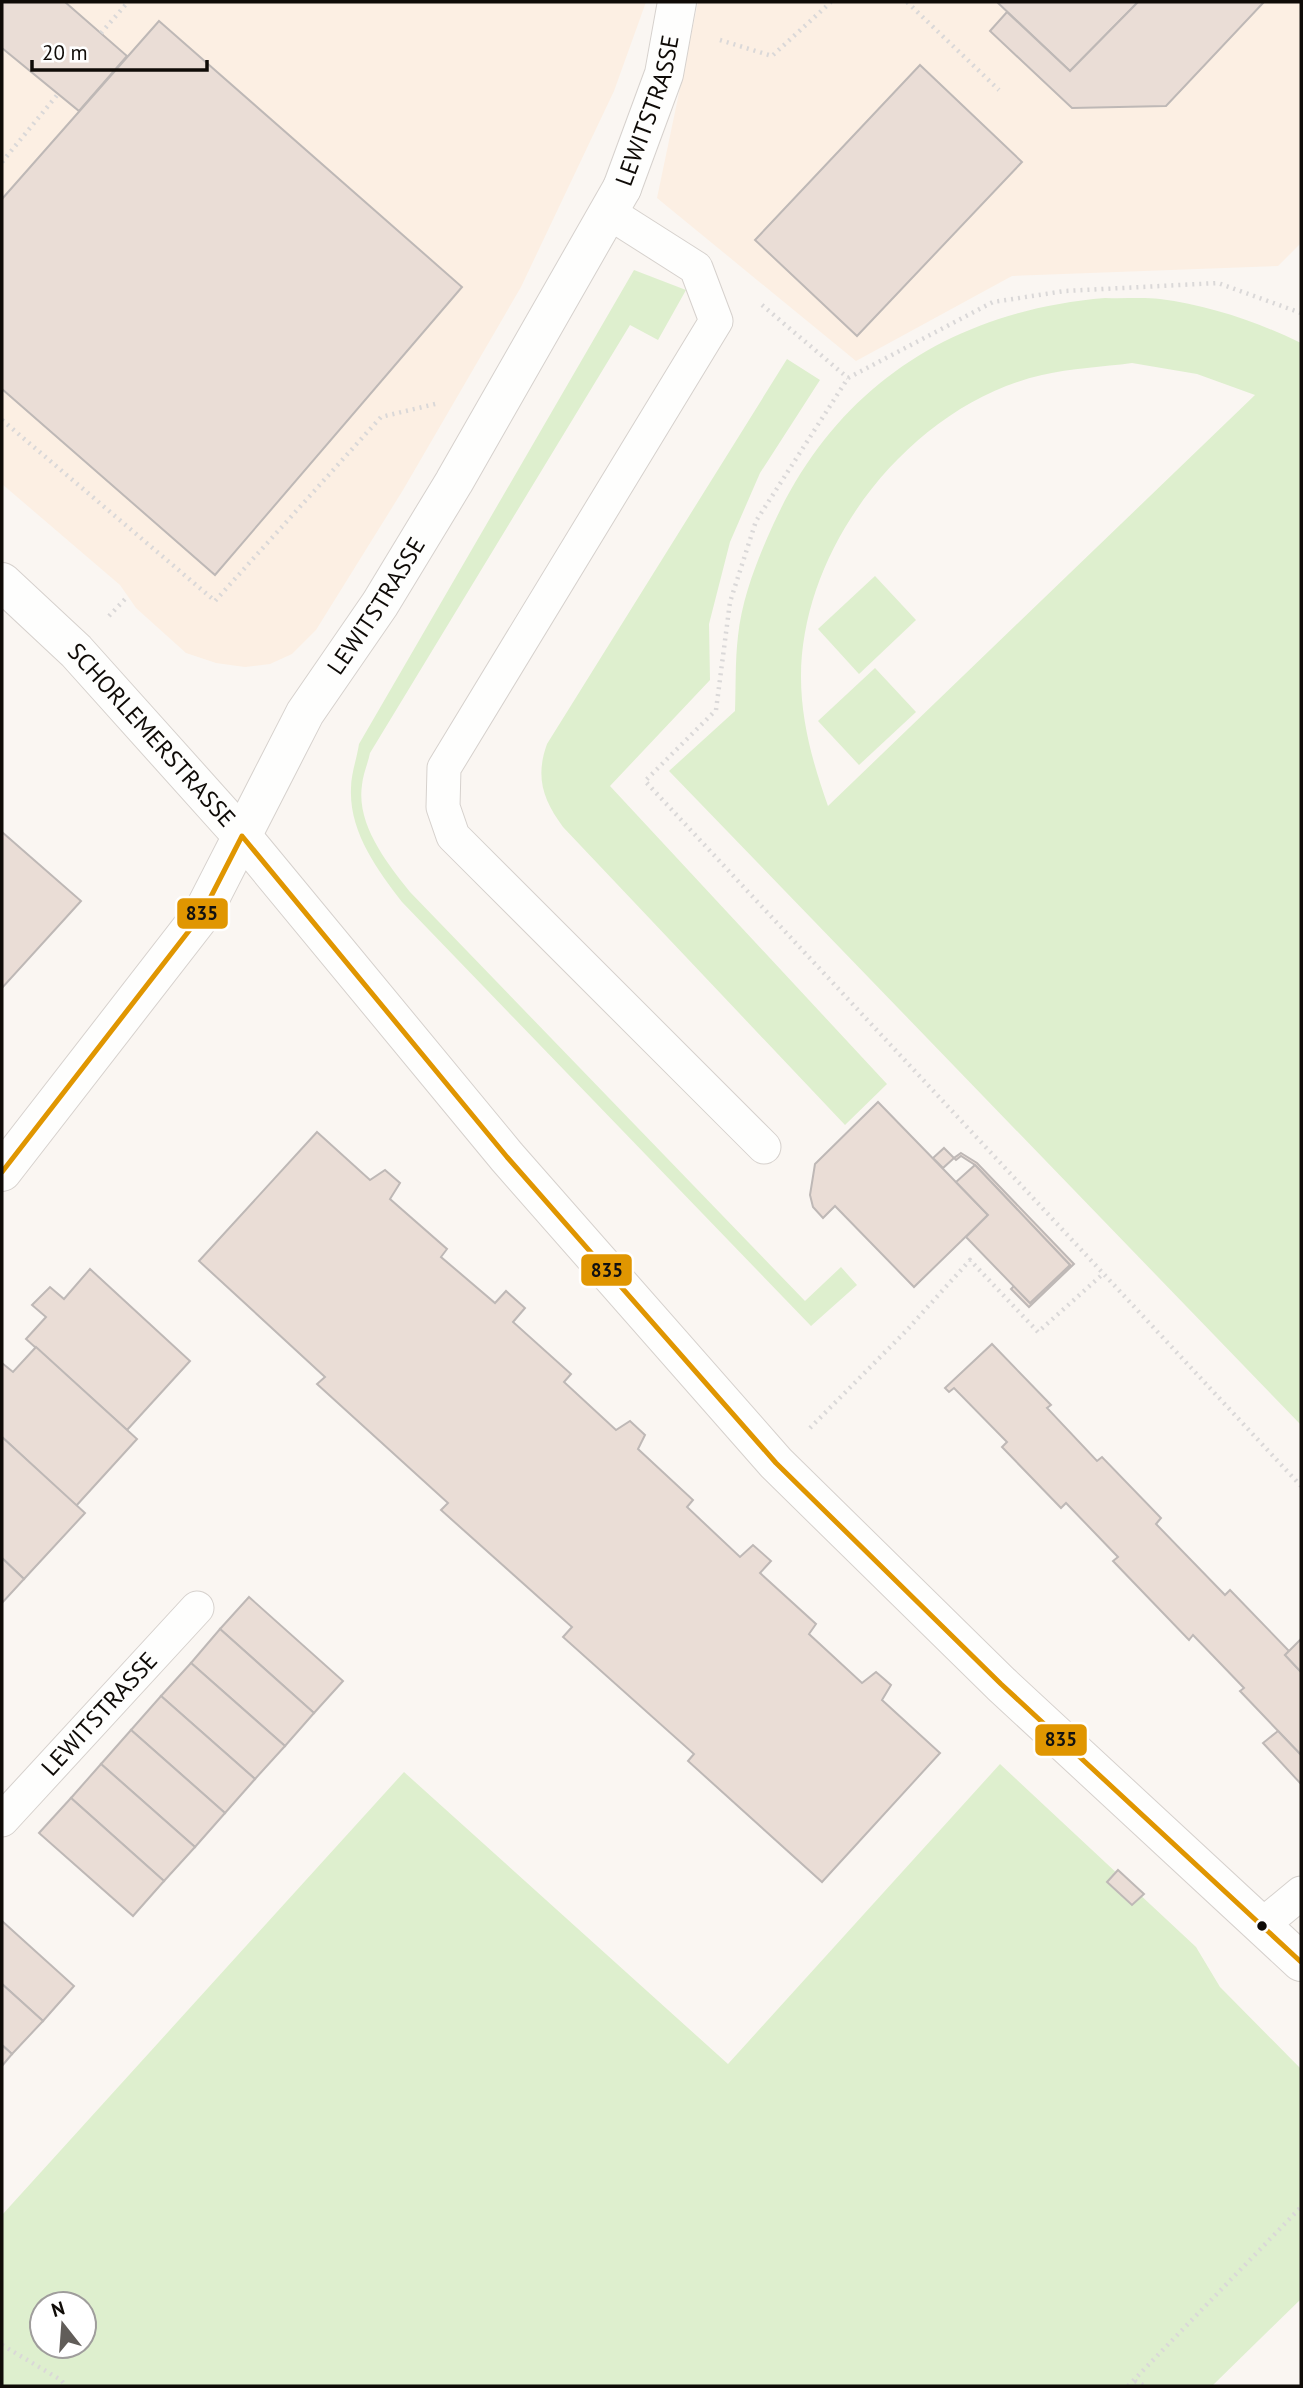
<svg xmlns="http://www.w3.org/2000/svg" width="1303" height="2388" viewBox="0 0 1303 2388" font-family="'PT Sans',sans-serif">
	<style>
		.built { fill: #fcefe3 }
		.green { fill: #deefce; fill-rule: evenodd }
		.building { fill: #eaddd6; stroke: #beb8b6; stroke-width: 2 }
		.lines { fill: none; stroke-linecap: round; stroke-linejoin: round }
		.service-casing { stroke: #d6d1cd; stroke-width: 35 }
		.pedestrian-casing { stroke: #d6d1cd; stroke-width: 40 }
		.minor-casing { stroke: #d6d1cd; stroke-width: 40 }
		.path { stroke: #dad8d8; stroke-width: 4.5; stroke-dasharray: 2 5; stroke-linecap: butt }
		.service { stroke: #fefefd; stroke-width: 33 }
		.pedestrian { stroke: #fefefd; stroke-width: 38 }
		.minor { stroke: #fefefd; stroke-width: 38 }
		.bus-1-casing { stroke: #fff; stroke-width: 10 }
		.bus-1 { stroke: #e09601; stroke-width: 5 }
		.bus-dot { fill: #0f0b07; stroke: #fff; stroke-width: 2.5 }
		.labels { text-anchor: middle; stroke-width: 5; stroke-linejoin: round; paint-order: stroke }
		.street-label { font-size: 24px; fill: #0f0b07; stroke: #fff }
		.line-badge { stroke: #fff; stroke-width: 2.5 }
		.pale-badge-label { font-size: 19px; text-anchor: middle; font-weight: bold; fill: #111 }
	</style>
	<rect width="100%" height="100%" fill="#faf6f2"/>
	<g class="built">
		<path d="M2,2H646L614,91L521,287L403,490L316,630L292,654L270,664L245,667L216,663L186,653L136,608L120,585L2,484Z"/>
		<path d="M698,2H1301V243L1278,266L1012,276L856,361L657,198Z"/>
	</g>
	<g class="green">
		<path d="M634,270L686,290L658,340L630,325L370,753C368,763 363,774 362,785C356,825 388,864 410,892L805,1301L841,1267L857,1285L811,1326L402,902C377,869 349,832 351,788C351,774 357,758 359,744Z"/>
		<path d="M1105,298C1123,299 1142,297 1160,299C1208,305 1258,322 1301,343V1425L669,771L735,711C736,686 735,661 738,636C742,598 757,560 773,525C837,385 953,311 1105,298ZM1132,363L1197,374L1255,395L828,806C813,764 801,721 801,677C801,544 913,404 1042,375C1071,368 1103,367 1132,363Z"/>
		<path d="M787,359L820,380L760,473L730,542L709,624L710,680L610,786L887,1084L845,1125L563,827C543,800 535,777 547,744Z"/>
		<path d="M875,576L916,620L859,674L818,629Z"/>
		<path d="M875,668L916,712L859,765L818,721Z"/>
		<path d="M1000,1764L1196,1947L1220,1987L1301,2069V2299L1212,2386H2V2215L404,1772L728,2064ZM42,2304H84V2346H42Z"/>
	</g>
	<g class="building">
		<path d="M2,2H65L127,56L79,111L2,48Z"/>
		<path d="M997,2H1138L1070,71Z"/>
		<path d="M1138,2H1264L1166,106L1072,108L990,31L1007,12L1070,71Z"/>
		<path d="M159,21L462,287L215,575L2,389V199Z"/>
		<path d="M920,65L1022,162L857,336L755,240Z"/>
		<path d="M2,832L81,901L2,988Z"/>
		<path d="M878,1102L988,1215L914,1287L835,1206L823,1218L813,1207L810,1195L815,1164Z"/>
		<path d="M317,1132L370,1180L385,1170L400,1183L390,1199L447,1249L441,1257L495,1303L506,1291L525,1308L513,1322L571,1374L564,1382L616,1430L630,1421L645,1435L638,1449L693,1500L687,1507L740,1557L753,1545L771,1561L760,1573L816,1624L809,1634L862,1683L876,1672L883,1678L891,1685L882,1700L940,1753L822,1882L688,1761L694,1754L563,1637L572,1627L441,1510L448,1503L317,1384L325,1377L199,1261Z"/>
		<path d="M944,1148L954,1158L943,1168L933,1158Z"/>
		<path d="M961,1153L977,1163L1074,1264L1029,1307L1011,1289L1014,1286L1030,1303L1070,1265L975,1165L961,1156L956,1160L954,1158Z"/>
		<path d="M975,1165L1070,1265L1030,1303L966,1237L988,1215L956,1182Z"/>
		<path d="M90,1269L190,1361L127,1430L26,1339L46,1317L32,1305L50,1287L64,1299Z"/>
		<path d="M992,1344L1051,1405L1047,1408L1097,1461L1102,1457L1161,1518L1156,1524L1225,1595L1230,1590L1289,1651L1285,1655L1301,1672V1755L1240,1691L1244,1688L1193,1635L1189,1640L1113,1561L1118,1557L1066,1503L1061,1508L1002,1447L1007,1442L954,1388L949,1392L945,1388Z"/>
		<path d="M36,1347L137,1439L76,1506L2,1437V1363L13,1372Z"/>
		<path d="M2,1437L85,1513L24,1579L2,1558Z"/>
		<path d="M2,1558L24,1579L2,1603Z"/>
		<path d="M249,1597L343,1681L314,1713L220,1629Z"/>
		<path d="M220,1629L314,1713L285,1746L191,1663Z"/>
		<path d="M1300,1640L1301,1641V1672L1285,1655Z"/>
		<path d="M191,1663L285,1746L255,1779L161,1696Z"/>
		<path d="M161,1696L255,1779L225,1813L131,1730Z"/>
		<path d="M131,1730L225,1813L195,1847L101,1764Z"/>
		<path d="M1278,1731L1301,1755V1784L1263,1743Z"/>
		<path d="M101,1764L195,1847L164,1881L71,1798Z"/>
		<path d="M71,1798L164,1881L133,1916L39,1833Z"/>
		<path d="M1118,1870L1144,1894L1132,1905L1107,1882Z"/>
		<path d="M2,1921L74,1986L43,2021L2,1984Z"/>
		<path d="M2,1984L43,2021L12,2054L2,2045Z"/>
		<path d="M2,2045L12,2054L2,2066Z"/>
	</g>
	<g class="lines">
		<g class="service-casing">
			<g id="service">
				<path d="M608,212L696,268L716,321L444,768L443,807L453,836L764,1147"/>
				<path id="s1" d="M2,1820L197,1608"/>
				<path d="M1261,1926L1301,1893"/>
			</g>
		</g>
		<g class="pedestrian-casing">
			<g id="pedestrian">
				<path id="s2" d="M622,188L664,74L677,2"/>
			</g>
		</g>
		<g class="minor-casing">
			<g id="minor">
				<path id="s3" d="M2,582L76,651L242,836L507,1157L776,1463L1001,1684L1301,1962"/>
				<path id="s4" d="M2,1172L202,914L305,713L380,604L454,482L622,188"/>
			</g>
		</g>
		<g class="path">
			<path d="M907,2L999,90"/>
			<path d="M101,33L128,2"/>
			<path d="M720,40L772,56L831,2"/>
			<path d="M2,162L58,94"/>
			<path d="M762,305L848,378"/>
			<path d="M1301,313L1218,283L1065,291L993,302L848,378L756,521L730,602L716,710L645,781L1301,1486"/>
			<path d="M2,420L215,601L381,417L439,403"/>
			<path d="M109,616L128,596"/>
			<path d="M810,1428L906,1331L970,1260L1038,1332L1104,1273"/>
			<path d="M2,2345L61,2380L66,2386"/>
			<path d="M1135,2381L1145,2386"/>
			<path d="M1128,2386L1301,2207"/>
		</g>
		<use href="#service" class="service"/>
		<use href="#pedestrian" class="pedestrian"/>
		<use href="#minor" class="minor"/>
		<g class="bus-1-casing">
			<path id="bus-1" d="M2,1172L202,914L242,836L507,1157L776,1463L1001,1684L1301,1962"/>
		</g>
		<use href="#bus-1" class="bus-1"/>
	</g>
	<circle class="bus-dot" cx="1262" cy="1926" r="6"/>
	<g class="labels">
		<g class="street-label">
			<text dy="8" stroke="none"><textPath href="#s2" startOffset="82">LEWITSTRASSE</textPath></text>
			<text dy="8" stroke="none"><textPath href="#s4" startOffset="681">LEWITSTRASSE</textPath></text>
			<text dy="8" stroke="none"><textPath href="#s3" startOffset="214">SCHORLEMERSTRASSE</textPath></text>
			<text dy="8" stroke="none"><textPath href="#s1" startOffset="144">LEWITSTRASSE</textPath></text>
		</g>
	</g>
	<g class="line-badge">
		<rect x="176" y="897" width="53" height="33" rx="7" fill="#e09601"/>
		<rect x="580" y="1253" width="53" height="34" rx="7" fill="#e09601"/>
		<rect x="1034" y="1723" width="54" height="34" rx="7" fill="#e09601"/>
	</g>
	<g class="pale-badge-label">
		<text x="202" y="920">835</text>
		<text x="607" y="1277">835</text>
		<text x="1061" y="1746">835</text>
	</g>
	<rect width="1303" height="2388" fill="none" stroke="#0f0b07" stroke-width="7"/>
	<g transform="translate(63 2325) rotate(343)"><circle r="33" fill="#ffffff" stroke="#9f9d9c" stroke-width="2"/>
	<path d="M0-5L12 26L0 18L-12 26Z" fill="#615d59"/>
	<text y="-10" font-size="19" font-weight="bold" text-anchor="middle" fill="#0f0b07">N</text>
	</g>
	<path d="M32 60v10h175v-10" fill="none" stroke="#0f0b07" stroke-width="3.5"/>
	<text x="42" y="60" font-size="21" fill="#0f0b07" stroke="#ffffff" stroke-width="5" paint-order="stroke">20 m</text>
</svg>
